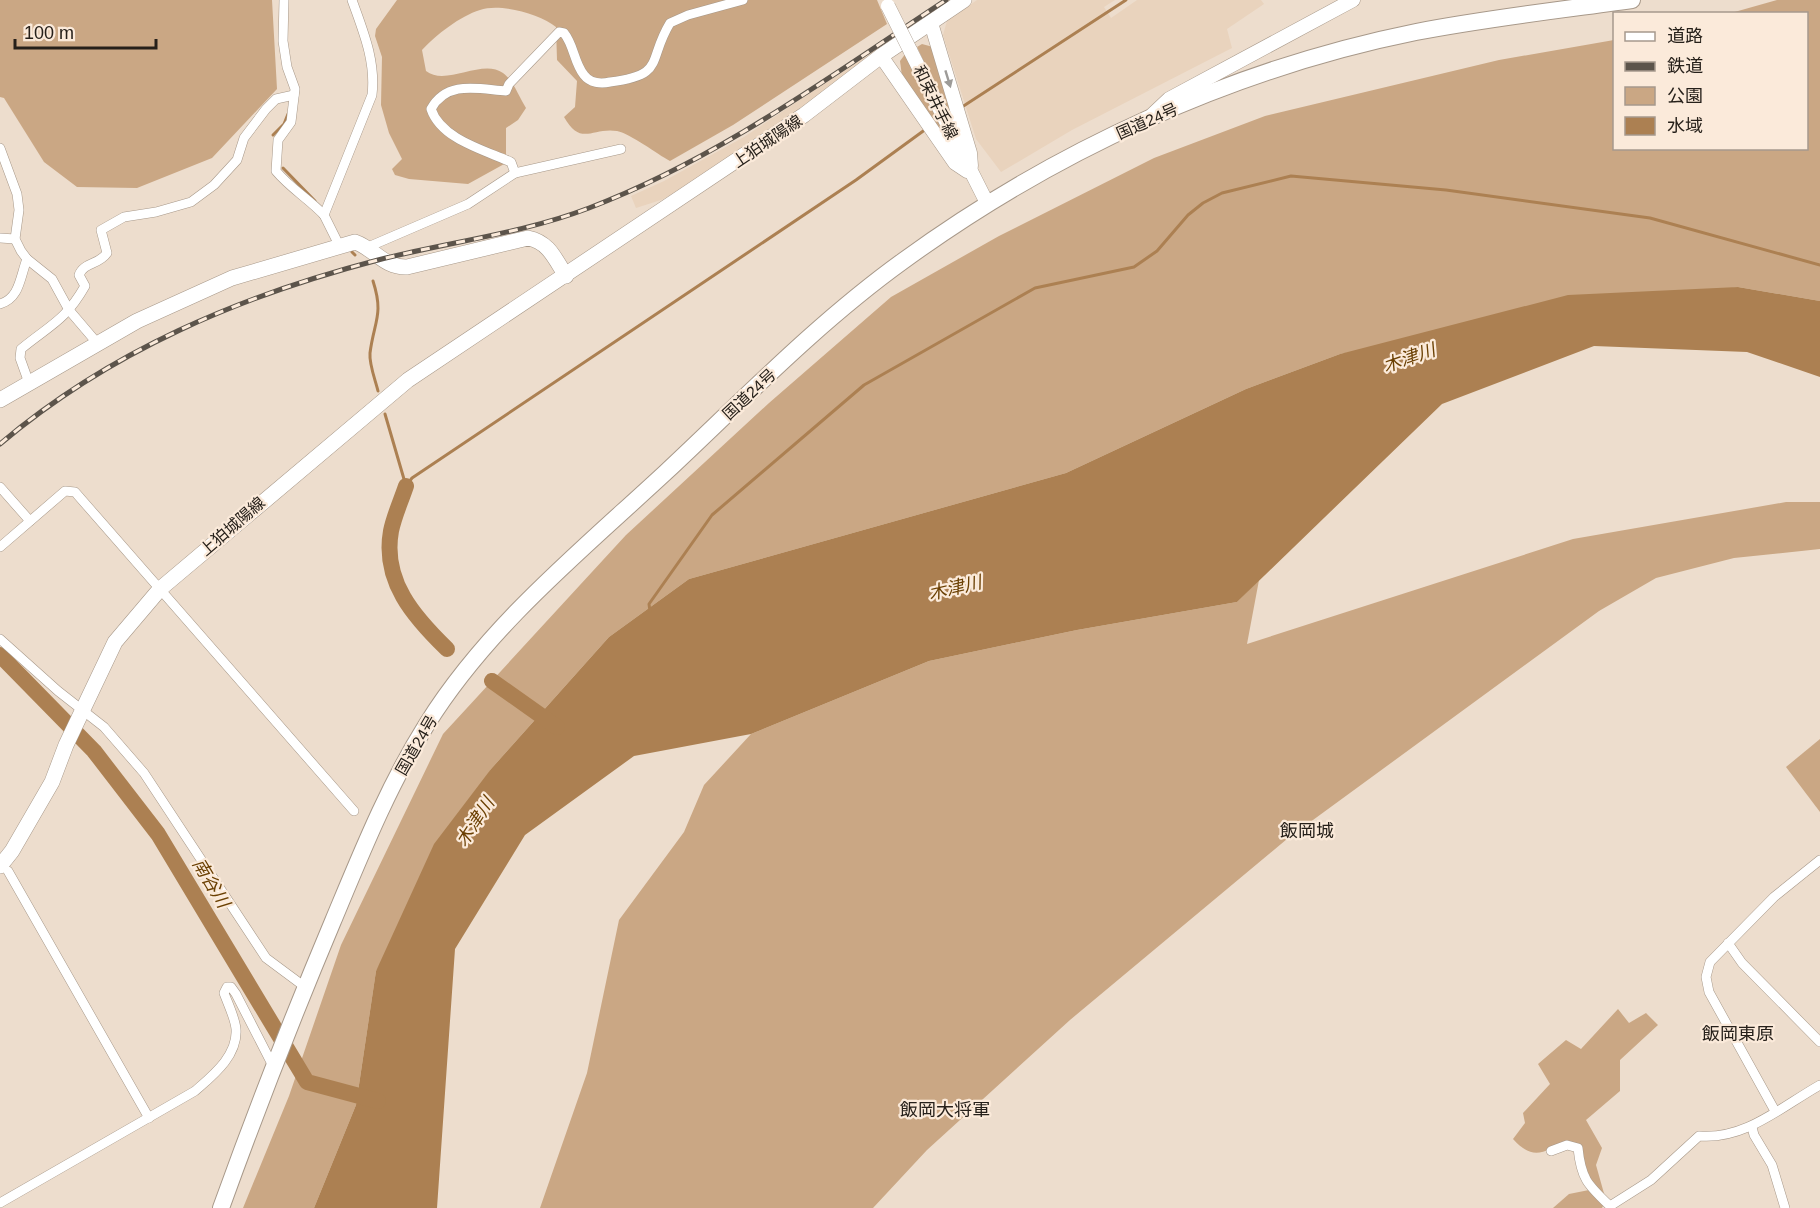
<svg xmlns="http://www.w3.org/2000/svg" width="1820" height="1208" viewBox="0 0 1820 1208" font-family="Helvetica,'Noto Sans JP',sans-serif">
	<style>
		.built { fill: #e9d3bd }
		.green { fill: #caa784 }
		.water { fill: #ac8052 }
		.lines { fill: none; stroke-linecap: round; stroke-linejoin: round }
		.stream { stroke: #ac8052; stroke-width: 3 }
		.river { stroke: #ac8052; stroke-width: 16 }
		.street-casing { stroke: #a79889; stroke-width: 10 }
		.secondary-casing { stroke: #a79889; stroke-width: 15 }
		.primary-casing { stroke: #a79889; stroke-width: 16 }
		.highway-casing { stroke: #a79889; stroke-width: 18 }
		.street { stroke: #fff; stroke-width: 9 }
		.secondary { stroke: #fff; stroke-width: 14 }
		.primary { stroke: #fff; stroke-width: 15 }
		.highway { stroke: #fff; stroke-width: 16 }
		.rail-casing { stroke: #5c544b; stroke-width: 5 }
		.rail { stroke: #fbeada; stroke-width: 3; stroke-dasharray: 9; stroke-linecap: butt }
		.secondary-bridge-casing { stroke: #a79889; stroke-width: 15; stroke-linecap: butt }
		.secondary-bridge { stroke: #fff; stroke-width: 14 }
		.oneway { fill: #9d9b98 }
		.labels { text-anchor: middle; stroke-width: 4.5; stroke-linejoin: round; paint-order: stroke }
		.street-label { font-size: 16px; fill: #26201a; stroke: #fbeada }
		.water-label { font-size: 18px; font-style: italic; fill: #6b4003; stroke: #fbeada }
		.neighbourhood-label { font-size: 18px; fill: #26201a; stroke: #fbeada }
	</style>
	<rect width="100%" height="100%" fill="#edddcd"/>
	<g class="built">
		<path d="M977,0H1115L1104,7L1111,18L1137,0H1261L1264,4L1227,29L1232,48L1072,130L1001,172L976,139L943,35L947,21Z"/>
		<path d="M896,36L898,39L811,103L680,190L661,200L636,208L631,196L664,181L744,137Z"/>
	</g>
	<g class="green">
		<path d="M0,0H272L277,89L212,158L137,188L77,187L44,162L4,98L0,97Z"/>
		<path d="M397,0H877L887,24L733,125L670,161C657,154 631,134 617,131C592,127 581,147 564,117L575,107L577,81L557,60L556,27C540,14 500,3 480,10C460,16 436,35 422,50L426,71C446,87 482,58 503,73C513,80 519,97 526,108L518,120L506,128V163L468,184L409,179L395,175L392,169L402,159L389,133L381,105L382,57L375,36L376,29Z"/>
		<path d="M1777,0H1820V301L1738,287L1340,354L1246,389L1066,473L689,579L609,637L491,769L376,971L356,1105L314,1208H243L289,1096L341,945L443,734L626,535L769,403L891,297L999,236L1154,158L1265,116L1499,60L1614,40V148H1806V14L1731,13Z"/>
		<path d="M922,44L933,47L956,118L952,121L917,47Z"/>
		<path d="M906,53L955,153L902,76L900,61Z"/>
		<path d="M1786,502H1820V549L1734,558L1656,578L1599,611L1287,839L1070,1020L927,1150L873,1208H540L587,1073L619,920L684,832L704,785L751,734L929,661L1077,630L1237,602L1259,580L1247,644L1573,539Z"/>
		<path d="M1820,739V812L1786,767Z"/>
		<path d="M1618,1009L1629,1023L1646,1013L1658,1025L1620,1060V1091L1586,1120L1602,1148L1596,1165L1605,1197L1592,1185L1569,1142C1543,1151 1534,1162 1513,1139L1525,1123L1523,1113L1550,1084L1538,1064L1566,1040L1581,1049Z"/>
		<path d="M1589,1190L1604,1204L1602,1208H1553L1569,1194Z"/>
	</g>
	<path class="water" d="M1738,287L1820,301V377L1747,352L1594,346L1442,404L1237,602L1077,630L929,661L751,734L634,756L525,835L455,949L437,1208H314L356,1105L376,971L434,844L491,769L609,637L689,579L1066,473L1246,389L1340,354L1568,295Z"/>
	<g class="lines">
		<g class="stream">
			<path d="M962,107L1126,0"/>
			<path d="M273,135L284,124L288,114"/>
			<path d="M283,168L315,201"/>
			<path d="M352,252L355,255"/>
			<path d="M373,281C384,315 374,321 370,353C369,364 375,379 378,391"/>
			<path d="M385,414L406,486"/>
			<path d="M406,486L412,478L856,180L926,129"/>
			<path d="M650,611L649,604L712,515L864,385L1035,288L1134,267L1157,251L1188,215L1203,203L1222,193L1291,176L1446,190L1650,218L1820,265"/>
		</g>
		<g class="river">
			<path d="M406,486C401,501 394,516 391,531C382,581 414,617 447,649"/>
			<path d="M0,655L94,751L158,834L307,1082L378,1101"/>
			<path d="M492,681L557,727"/>
		</g>
		<g class="street-casing">
			<g id="street">
				<path d="M284,0L283,41L287,67L295,89L291,122L278,140L276,171C290,188 309,199 324,215"/>
				<path d="M0,148L17,194L19,210L15,239L21,251L27,259L52,279L69,310L98,344"/>
				<path d="M515,173L511,162C484,150 441,139 431,109C447,80 478,89 506,91L509,84L559,32L564,33C574,45 574,63 584,75C590,83 601,84 610,82C666,75 647,61 670,23L688,15L743,0"/>
				<path d="M0,238L15,239"/>
				<path d="M339,245L324,215L372,95C376,61 363,31 352,0"/>
				<path d="M368,247L468,204L515,173L621,149"/>
				<path d="M0,304C20,298 20,277 27,259"/>
				<path d="M29,383L20,358L21,349C50,325 65,321 85,286L79,275C84,262 99,265 107,253L101,230L124,217L156,212L191,202L214,185L237,160L244,138L266,109L276,99L294,95"/>
				<path d="M0,487L30,521"/>
				<path d="M0,547L65,491L75,492L354,811"/>
				<path d="M0,639L58,691L104,727L144,773L266,958L305,987"/>
				<path d="M8,871L149,1118"/>
				<path d="M1728,943L1742,963L1820,1042"/>
				<path d="M1775,1111L1709,992L1706,977L1710,962L1774,897L1820,860"/>
				<path d="M1752,1127L1754,1135L1772,1165L1785,1208"/>
				<path d="M1551,1151L1567,1145L1578,1148C1581,1179 1588,1185 1610,1206L1651,1180L1699,1136C1745,1140 1781,1107 1820,1085"/>
				<path d="M0,1203L195,1091C212,1076 238,1056 236,1029C235,1018 228,1004 224,993L227,987H231L236,994L273,1066"/>
			</g>
		</g>
		<g class="secondary-casing">
			<g id="secondary">
				<path d="M931,23L970,153L971,166"/>
				<path d="M910,50L987,203"/>
				<path d="M881,56L955,163L967,171"/>
				<path d="M1152,115L1169,99L1353,0"/>
			</g>
		</g>
		<g class="primary-casing">
			<g id="primary">
				<path d="M0,400L137,321L232,278L355,242C375,249 384,268 407,267L528,238C549,242 555,259 566,276"/>
				<path d="M0,866L12,851L52,782L66,745L115,642L160,589L408,380L804,115L881,56L964,0"/>
			</g>
		</g>
		<g class="highway-casing">
			<path id="highway" d="M221,1208C256,1111 293,1016 333,921C361,854 388,786 427,724C488,626 582,550 666,472C743,400 817,323 903,261C1054,151 1232,69 1416,32C1488,18 1561,10 1632,0"/>
		</g>
		<use href="#street" class="street"/>
		<use href="#secondary" class="secondary"/>
		<use href="#primary" class="primary"/>
		<use href="#highway" class="highway"/>
		<g class="rail-casing">
			<path id="rail" d="M0,444C110,351 240,296 378,260C448,242 521,234 589,208C718,159 832,75 946,0"/>
		</g>
		<use href="#rail" class="rail"/>
		<g class="secondary-bridge-casing">
			<path id="secondary-bridge" d="M888,6L910,50"/>
		</g>
		<use href="#secondary-bridge" class="secondary-bridge"/>
	</g>
	<defs><path id="oneway-solid" d="M-6-.8H1V-3.2L6.5 0L1 3.2V.8H-6Z" transform="scale(1.5)"/></defs>
	<use class="oneway" href="#oneway-solid" transform="translate(948 79) rotate(73)"/>
	<g class="labels">
		<g class="street-label">
			<text transform="translate(936 102) rotate(64)" y="6">和束井手線</text>
			<text transform="translate(1147 121) rotate(-24)" y="6">国道24号</text>
			<text transform="translate(767 141) rotate(-34)" y="6">上狛城陽線</text>
			<text transform="translate(749 394) rotate(-43)" y="6">国道24号</text>
			<text transform="translate(232 526) rotate(-41)" y="6">上狛城陽線</text>
			<text transform="translate(416 745) rotate(-60)" y="6">国道24号</text>
		</g>
		<g class="water-label">
			<text transform="translate(1409 358) rotate(-19)" y="6">木津川</text>
			<text transform="translate(955 588) rotate(-13)" y="6">木津川</text>
			<text transform="translate(475 822) rotate(-57)" y="6">木津川</text>
			<text transform="translate(211 883) rotate(59)" y="6">南谷川</text>
		</g>
		<g class="neighbourhood-label">
			<text x="1307" y="837">飯岡城</text>
			<text x="1738" y="1040">飯岡東原</text>
			<text x="945" y="1116">飯岡大将軍</text>
		</g>
	</g>
	<rect x="1613" y="12" width="195" height="138" fill="#fbeada" stroke="#a6998d" stroke-width="1.5"/>
	<rect x="1625" y="32" width="30" height="9" fill="#ffffff" stroke="#a6998d" stroke-width="1.5"/>
	<text x="1667" y="42" font-size="18" fill="#26201a">道路</text>
	<rect x="1625" y="62" width="30" height="9" fill="#5c544b" stroke="#a6998d" stroke-width="1.5"/>
	<text x="1667" y="72" font-size="18" fill="#26201a">鉄道</text>
	<rect x="1625" y="87" width="30" height="18" fill="#caa784" stroke="#a6998d" stroke-width="1.5"/>
	<text x="1667" y="102" font-size="18" fill="#26201a">公園</text>
	<rect x="1625" y="117" width="30" height="18" fill="#ac8052" stroke="#a6998d" stroke-width="1.5"/>
	<text x="1667" y="132" font-size="18" fill="#26201a">水域</text>
	<path d="M15 39v9h141v-9" fill="none" stroke="#26201a" stroke-width="3"/>
	<text x="24" y="39" font-size="18" fill="#26201a" stroke="#fbeada" stroke-width="4.5" paint-order="stroke">100 m</text>
</svg>
